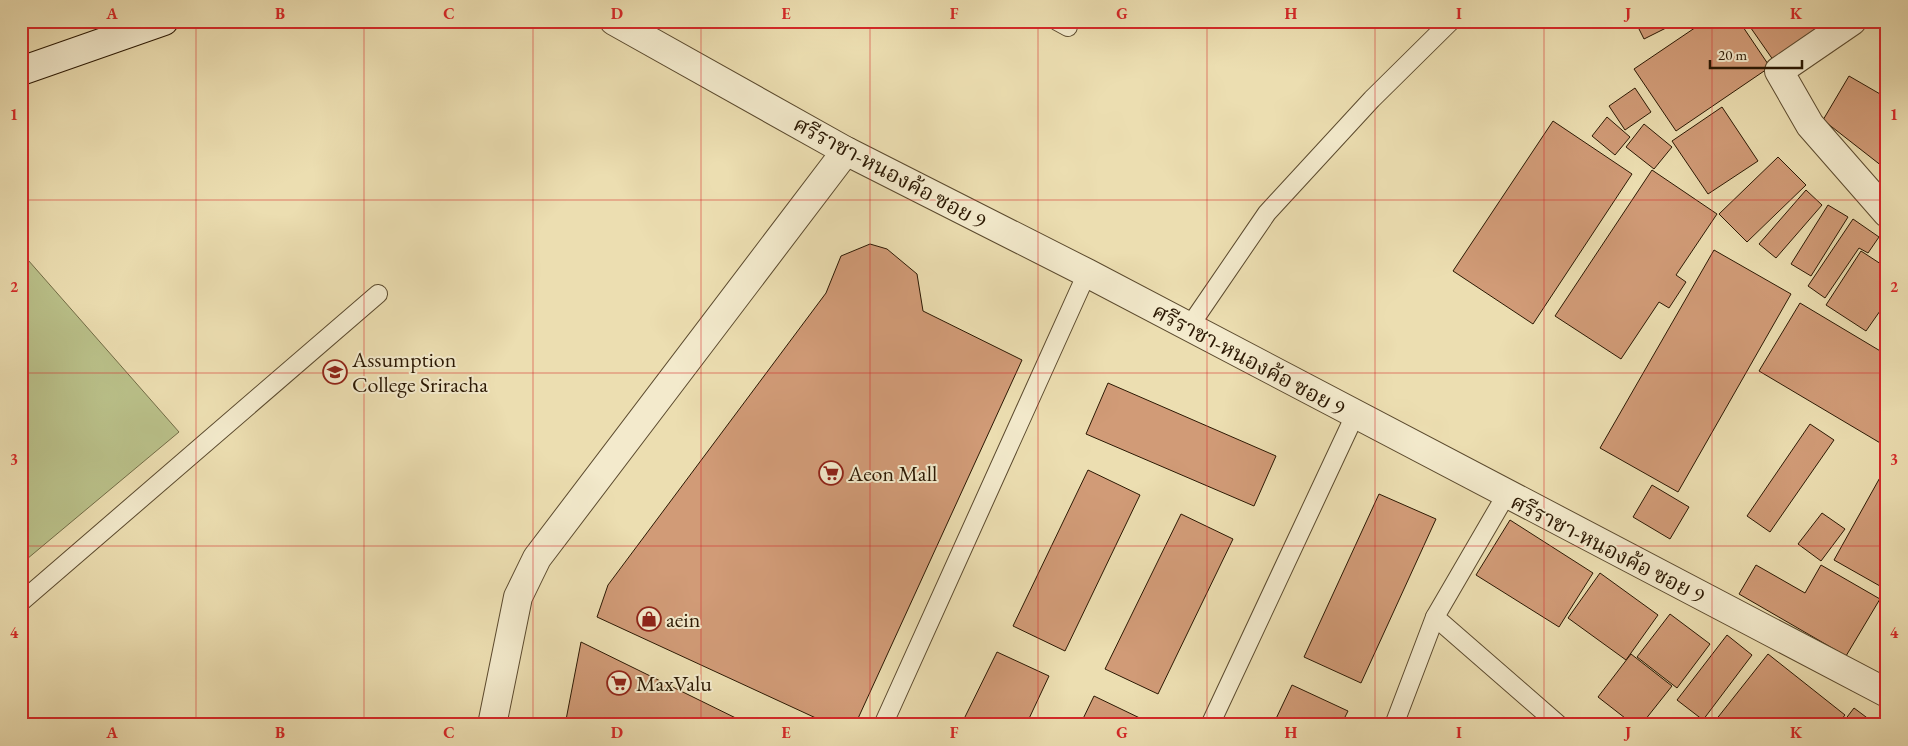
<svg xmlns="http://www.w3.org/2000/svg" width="1908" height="746" viewBox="0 0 1908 746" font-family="'EB Garamond','Noto Serif Thai',serif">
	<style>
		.green { fill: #bac18a; stroke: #726c46 }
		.building { fill: #d19b77; stroke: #2b1803 }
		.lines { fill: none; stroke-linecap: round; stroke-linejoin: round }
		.service-casing { stroke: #5b4a2e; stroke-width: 20 }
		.minor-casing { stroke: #5b4a2e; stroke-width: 30 }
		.secondary-casing { stroke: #2b1803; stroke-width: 30 }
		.service { stroke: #f3eacc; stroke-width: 18 }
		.minor { stroke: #f3eacc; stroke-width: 28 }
		.secondary { stroke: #f3eacc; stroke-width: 28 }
		.grid { fill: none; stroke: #d62828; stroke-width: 1; stroke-opacity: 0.55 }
		.labels { text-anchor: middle; stroke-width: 4; stroke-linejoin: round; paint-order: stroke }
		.street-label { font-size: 22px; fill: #2b1803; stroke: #f3eacc }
		.poi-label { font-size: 22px; fill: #2b1803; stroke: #f3eacc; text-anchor: start }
		.neatline { fill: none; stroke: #d62828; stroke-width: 2 }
		.grid-label { font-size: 16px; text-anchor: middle; font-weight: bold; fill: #d62828 }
	</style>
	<rect width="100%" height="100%" fill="#ecdeb1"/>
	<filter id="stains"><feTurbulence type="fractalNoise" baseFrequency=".004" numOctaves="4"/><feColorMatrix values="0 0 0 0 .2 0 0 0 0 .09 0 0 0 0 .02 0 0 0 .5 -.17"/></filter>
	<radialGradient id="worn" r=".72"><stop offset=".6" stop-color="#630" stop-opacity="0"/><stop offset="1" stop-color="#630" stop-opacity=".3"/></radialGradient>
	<path class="green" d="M21,252L179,432L21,564Z"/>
	<g class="building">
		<path d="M1635,21H1680L1644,39Z"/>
		<path d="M1705,21H1739L1770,67L1676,131L1634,69Z"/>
		<path d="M1746,21H1843L1778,67Z"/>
		<path d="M1849,76L1887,98V170L1823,120Z"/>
		<path d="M1635,88L1651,112L1625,130L1609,106Z"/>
		<path d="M1722,107L1758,161L1708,194L1672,141Z"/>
		<path d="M1607,117L1630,137L1615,155L1592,136Z"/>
		<path d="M1553,121L1632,174L1533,324L1453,271Z"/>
		<path d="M1644,124L1672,147L1654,169L1626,147Z"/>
		<path d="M1778,157L1806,185L1747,242L1719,214Z"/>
		<path d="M1652,170L1717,214L1676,275L1686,282L1669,308L1659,302L1621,359L1555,316Z"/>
		<path d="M1806,190L1822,205L1776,258L1759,244Z"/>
		<path d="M1828,205L1848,217L1811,276L1791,264Z"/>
		<path d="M1853,219L1879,237L1868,253L1859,248L1825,298L1808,286Z"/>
		<path d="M870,244L887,249L917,274L923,311L1022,360L855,725H831L597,617L608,585L826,293L841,256Z"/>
		<path d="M1714,250L1791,294L1678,492L1600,448Z"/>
		<path d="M1861,251L1887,268V301L1866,331L1826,305Z"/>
		<path d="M1800,303L1887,355V447L1759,371Z"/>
		<path d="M1108,383L1276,456L1254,506L1086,434Z"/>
		<path d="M1810,424L1834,440L1770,532L1747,516Z"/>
		<path d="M1887,465V590L1834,560Z"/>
		<path d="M1088,470L1140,495L1065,651L1013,626Z"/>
		<path d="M1652,485L1689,507L1670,539L1633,517Z"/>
		<path d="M1379,494L1436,519L1361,683L1304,657Z"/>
		<path d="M1822,513L1845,529L1821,561L1798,544Z"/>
		<path d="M1181,514L1233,539L1158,694L1105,669Z"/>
		<path d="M1510,520L1593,573L1559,627L1476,575Z"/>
		<path d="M1756,565L1805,593L1821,565L1880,599L1846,656L1739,594Z"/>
		<path d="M1600,573L1658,615L1626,660L1568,618Z"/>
		<path d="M1670,614L1710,644L1677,688L1637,657Z"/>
		<path d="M1727,635L1752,655L1703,720L1677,700Z"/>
		<path d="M581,642L750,725H565Z"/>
		<path d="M997,652L1049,676L1026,725H961Z"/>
		<path d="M1631,654L1672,686L1641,725H1634L1598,697Z"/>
		<path d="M1768,654L1845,715L1837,725H1720L1715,721Z"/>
		<path d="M1887,659V671L1882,668Z"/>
		<path d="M1292,685L1348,711L1341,725H1273Z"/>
		<path d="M1094,696L1146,721L1144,725H1080Z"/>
		<path d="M1854,708L1874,723L1873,725H1841Z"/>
	</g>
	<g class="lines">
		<g class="service-casing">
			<g id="service">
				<path d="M1057,21L1068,27"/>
				<path d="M1189,327L1267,213L1372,99L1451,21"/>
				<path d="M1506,495L1435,617L1559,725"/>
				<path d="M21,602L378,294"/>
				<path d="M883,725L1087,273"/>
				<path d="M1210,725L1355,415"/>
				<path d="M1394,725L1435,617"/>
			</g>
		</g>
		<g class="minor-casing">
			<g id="minor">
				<path d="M614,21L846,151L1087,273L1887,693"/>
				<path d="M1852,21L1779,71L1810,125L1887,213"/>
				<path d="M492,725L518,597L537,558L846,151"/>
			</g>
		</g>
		<g class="secondary-casing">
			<path id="secondary" d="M21,71L164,21"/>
		</g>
		<use href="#service" class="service"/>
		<use href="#minor" class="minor"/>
		<use href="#secondary" class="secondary"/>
	</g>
	<path class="grid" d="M196,21V725M364,21V725M533,21V725M701,21V725M870,21V725M1038,21V725M1207,21V725M1375,21V725M1544,21V725M1712,21V725M21,200H1887M21,373H1887M21,546H1887"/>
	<defs>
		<g id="school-ring" transform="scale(1.25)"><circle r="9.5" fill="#f3eacc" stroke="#8f2418" stroke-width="1.5"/><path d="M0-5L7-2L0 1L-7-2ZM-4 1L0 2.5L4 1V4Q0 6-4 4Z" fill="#8f2418"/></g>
		<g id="supermarket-ring" transform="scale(1.25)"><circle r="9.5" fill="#f3eacc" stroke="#8f2418" stroke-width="1.5"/><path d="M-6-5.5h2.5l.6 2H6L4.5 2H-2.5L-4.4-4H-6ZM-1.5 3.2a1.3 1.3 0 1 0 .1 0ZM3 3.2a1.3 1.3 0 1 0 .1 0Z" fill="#8f2418"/></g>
		<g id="shop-ring" transform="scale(1.25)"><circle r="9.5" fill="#f3eacc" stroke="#8f2418" stroke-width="1.5"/><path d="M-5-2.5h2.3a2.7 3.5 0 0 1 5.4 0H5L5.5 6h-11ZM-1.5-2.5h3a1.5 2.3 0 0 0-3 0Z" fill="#8f2418"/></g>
	</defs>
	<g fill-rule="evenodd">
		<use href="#school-ring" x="335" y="372"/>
		<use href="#supermarket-ring" x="831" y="473"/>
		<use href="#shop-ring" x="649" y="619"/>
		<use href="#supermarket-ring" x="619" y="683"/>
	</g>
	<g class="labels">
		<g class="street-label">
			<text transform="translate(890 172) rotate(28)" y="8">ศรีราชา-หนองค้อ ซอย 9</text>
			<text transform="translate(1249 359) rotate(28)" y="8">ศรีราชา-หนองค้อ ซอย 9</text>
			<text transform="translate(1608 548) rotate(27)" y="8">ศรีราชา-หนองค้อ ซอย 9</text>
		</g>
		<g class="poi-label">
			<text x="352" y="367">Assumption<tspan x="352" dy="25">College Sriracha</tspan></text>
			<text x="848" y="481">Aeon Mall</text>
			<text x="666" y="627">aein</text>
			<text x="636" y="691">MaxValu</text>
		</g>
	</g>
	<rect width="1908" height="746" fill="none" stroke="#ecdeb1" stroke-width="55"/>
	<path d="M1710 60v8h92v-8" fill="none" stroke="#2b1803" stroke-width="2.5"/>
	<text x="1718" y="60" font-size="15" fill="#2b1803" stroke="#f3eacc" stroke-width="4" paint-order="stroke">20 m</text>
	<rect x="28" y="28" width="1852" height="690" class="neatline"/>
	<g class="grid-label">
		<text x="112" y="19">A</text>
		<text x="280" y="19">B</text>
		<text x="449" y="19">C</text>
		<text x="617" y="19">D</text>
		<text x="786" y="19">E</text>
		<text x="954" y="19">F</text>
		<text x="1122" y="19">G</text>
		<text x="1291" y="19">H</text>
		<text x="1459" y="19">I</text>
		<text x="1628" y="19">J</text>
		<text x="1796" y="19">K</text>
		<text x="14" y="120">1</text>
		<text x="1894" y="120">1</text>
		<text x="14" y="292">2</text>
		<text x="1894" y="292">2</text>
		<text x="14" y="465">3</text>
		<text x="1894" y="465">3</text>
		<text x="14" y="638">4</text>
		<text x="1894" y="638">4</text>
		<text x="112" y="738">A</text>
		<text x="280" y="738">B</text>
		<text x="449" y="738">C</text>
		<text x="617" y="738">D</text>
		<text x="786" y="738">E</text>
		<text x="954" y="738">F</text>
		<text x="1122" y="738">G</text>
		<text x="1291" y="738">H</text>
		<text x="1459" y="738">I</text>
		<text x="1628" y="738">J</text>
		<text x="1796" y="738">K</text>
	</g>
	<rect width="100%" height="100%" filter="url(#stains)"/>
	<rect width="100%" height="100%" fill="url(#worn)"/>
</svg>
